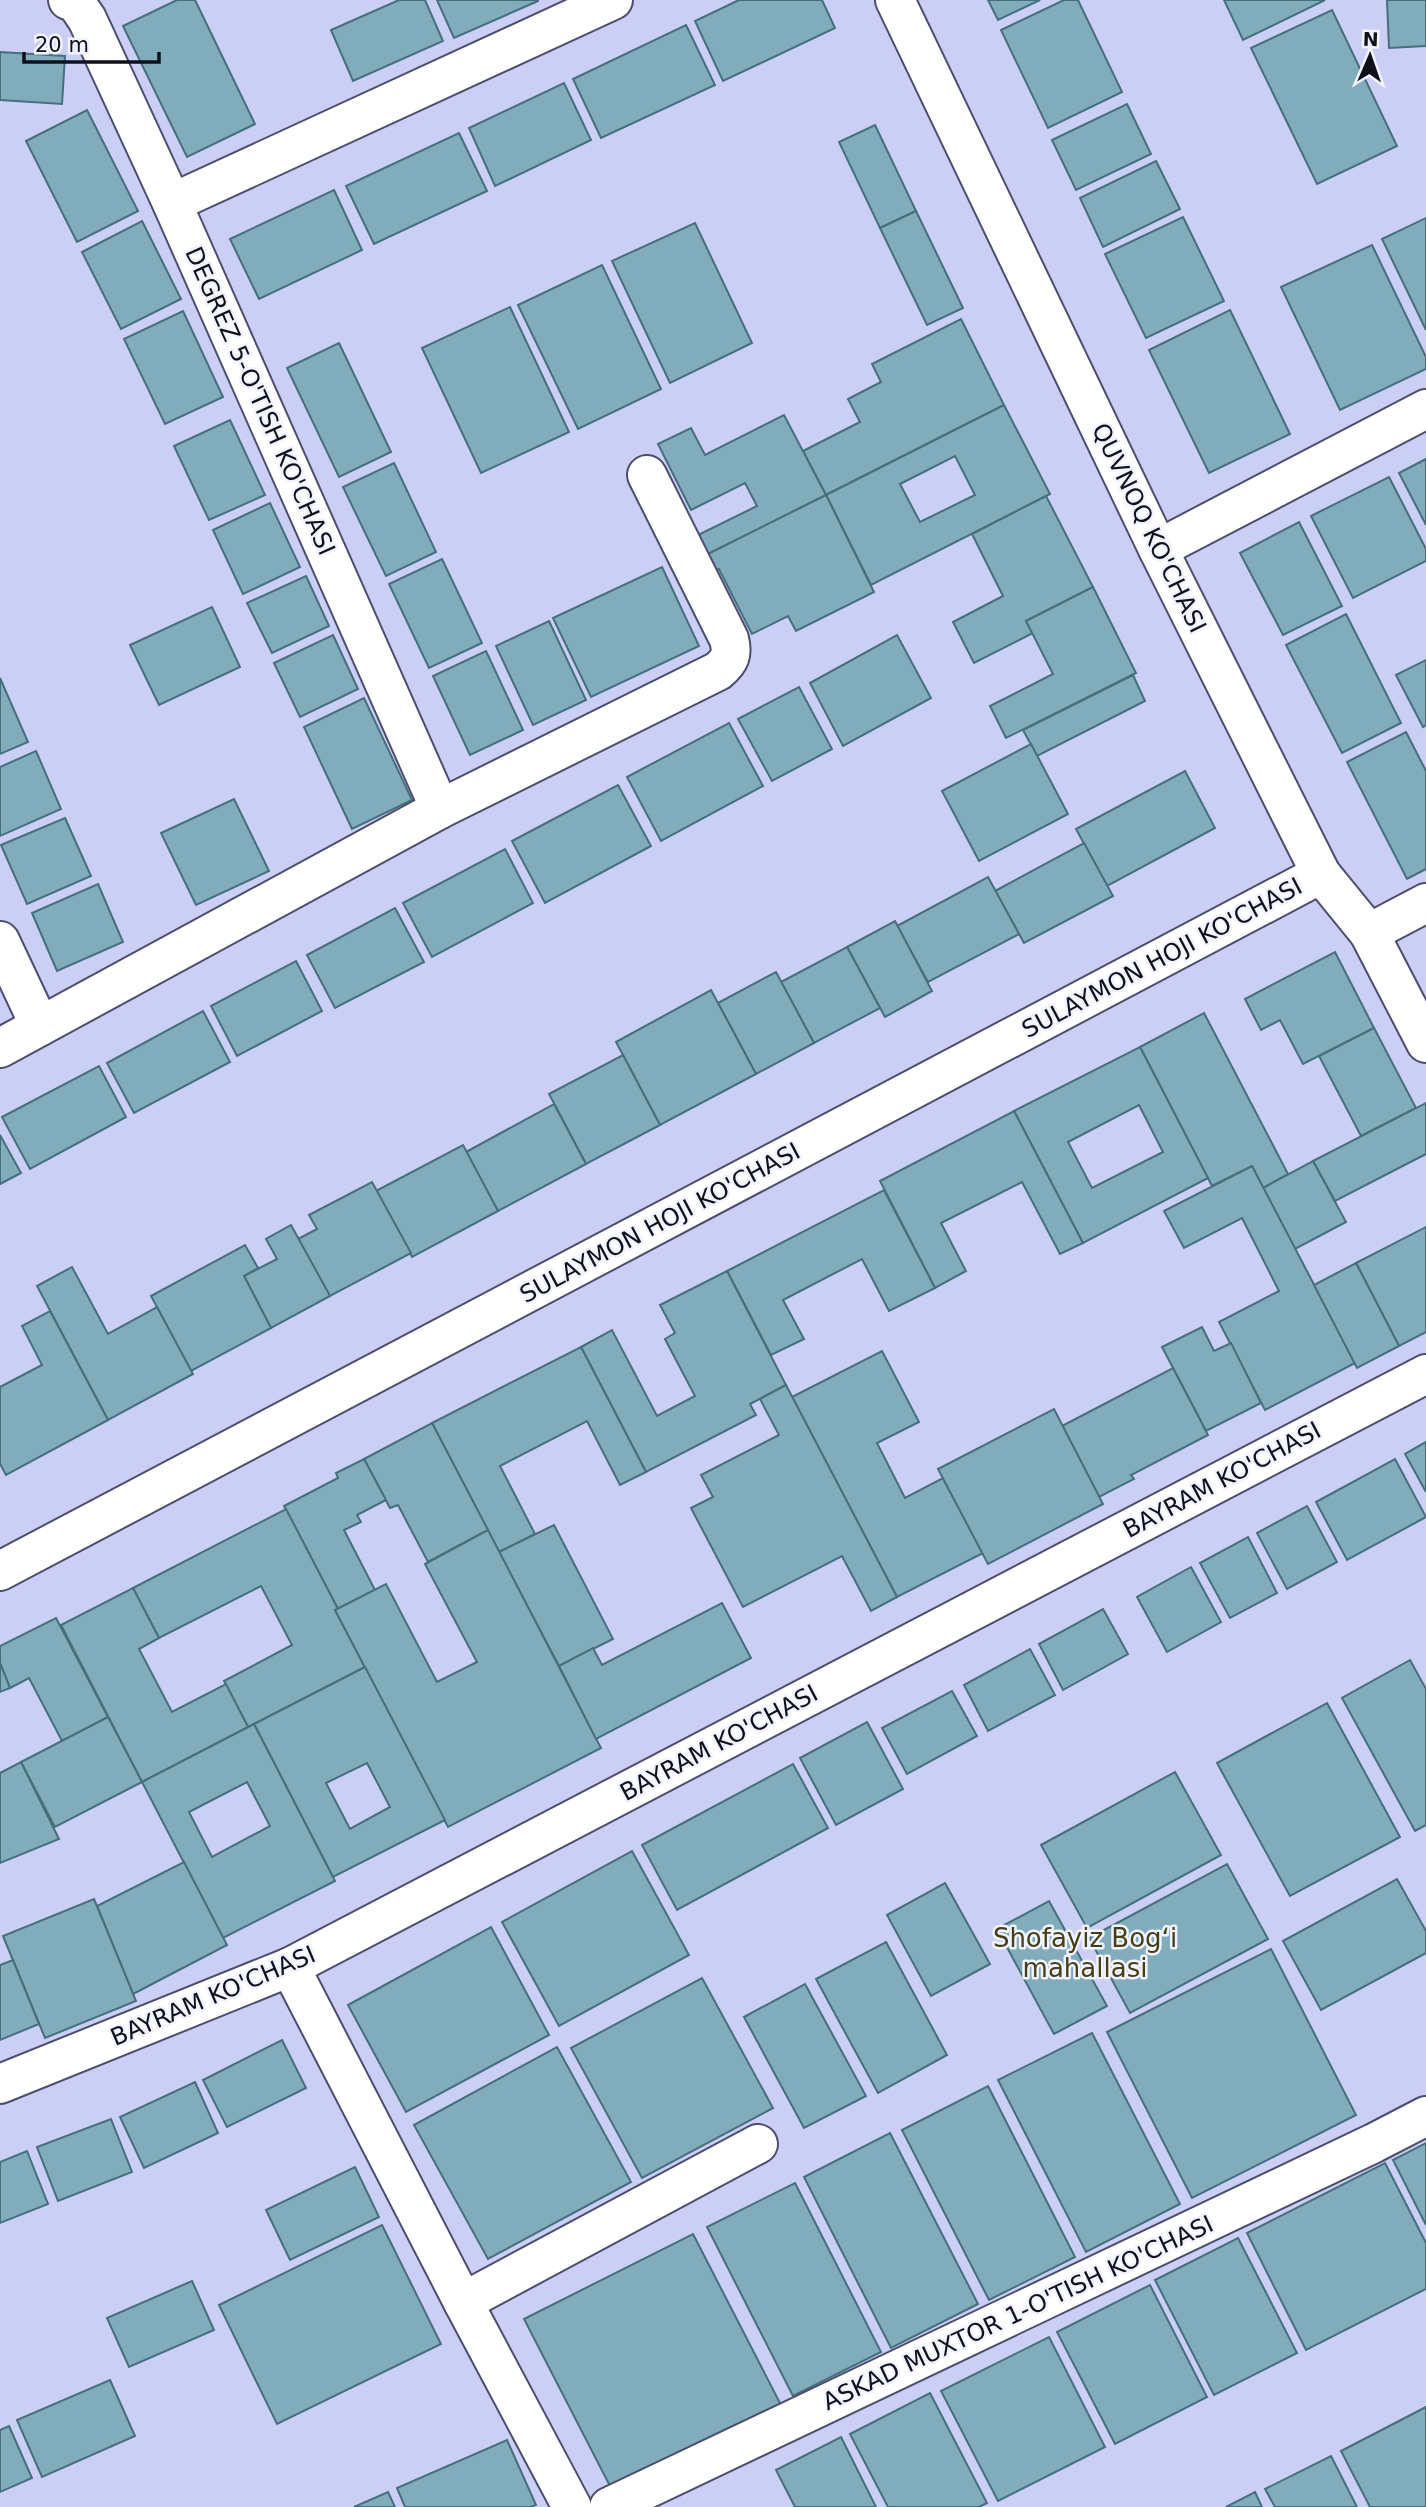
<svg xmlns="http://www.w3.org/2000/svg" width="1426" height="2507" viewBox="0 0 1426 2507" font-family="'DejaVu Sans',sans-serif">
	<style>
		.building { fill: #80acbb; stroke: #456f7d; stroke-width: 2; fill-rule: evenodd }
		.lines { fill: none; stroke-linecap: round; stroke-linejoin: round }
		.minor-casing { stroke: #4c4e6e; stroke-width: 42 }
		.minor { stroke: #fff; stroke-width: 38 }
		.labels { text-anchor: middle; stroke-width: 5; stroke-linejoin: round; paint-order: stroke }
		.street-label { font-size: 24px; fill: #10101d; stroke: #f1f3fe }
		.neighbourhood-label { font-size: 26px; fill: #453f16; stroke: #f1f3fe }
	</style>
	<rect width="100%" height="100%" fill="#cccff5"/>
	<g class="building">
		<path d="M177,0H195L255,124L187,157L123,26Z"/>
		<path d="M399,0H425L443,41L353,81L331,30Z"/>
		<path d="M437,0H538V1L454,38Z"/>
		<path d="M739,0H822L835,28L723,81L695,21Z"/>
		<path d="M988,0H1040L998,20Z"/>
		<path d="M1064,0H1078L1122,92L1048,128L1001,30Z"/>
		<path d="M1224,0H1325L1243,40Z"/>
		<path d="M1387,0H1426V46L1389,48Z"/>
		<path d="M1332,10L1397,146L1317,184L1251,48Z"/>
		<path d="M686,25L715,85L601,138L573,79Z"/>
		<path d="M0,52L65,56L62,104L0,100Z"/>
		<path d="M564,83L591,140L495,186L469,128Z"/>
		<path d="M1127,104L1151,154L1076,190L1052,140Z"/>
		<path d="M87,110L138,211L77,242L26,141Z"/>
		<path d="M875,125L916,211L880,228L839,142Z"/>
		<path d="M459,133L487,191L374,244L346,186Z"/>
		<path d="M1156,161L1180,209L1103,247L1080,198Z"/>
		<path d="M334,190L362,250L259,299L230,239Z"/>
		<path d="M916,211L963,308L927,325L880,228Z"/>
		<path d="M1183,217L1224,301L1146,338L1105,254Z"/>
		<path d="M1426,218V330L1382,239Z"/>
		<path d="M142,221L181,299L121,329L82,252Z"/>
		<path d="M695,223L752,343L670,383L612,261Z"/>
		<path d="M1372,245L1426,357V369L1340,410L1281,287Z"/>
		<path d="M602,265L661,389L578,429L518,305Z"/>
		<path d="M510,307L569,432L481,473L422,348Z"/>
		<path d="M1230,310L1290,434L1209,473L1149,350Z"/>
		<path d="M183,311L223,397L165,424L124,339Z"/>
		<path d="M961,319L1004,405L826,495L803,451L860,422L848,399L881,382L872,364Z"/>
		<path d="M339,343L391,452L339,477L287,368Z"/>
		<path d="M1004,405L1050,494L871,585L826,495ZM955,456L975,495L920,522L900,484Z"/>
		<path d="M784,415L826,495L702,557L692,538L757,506L745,483L691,510L658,444L691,428L705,455Z"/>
		<path d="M230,420L265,495L209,520L174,446Z"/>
		<path d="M1426,459V525L1399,473Z"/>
		<path d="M394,463L436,552L386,576L343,487Z"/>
		<path d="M1389,477L1426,549V561L1353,598L1311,516Z"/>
		<path d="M826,495L874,592L796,631L788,616L752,634L719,569L710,573L702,557Z"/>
		<path d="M1046,496L1093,587L1026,621L1033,633L974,663L953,622L1003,596L972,534Z"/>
		<path d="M270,503L300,567L243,594L213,530Z"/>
		<path d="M1299,522L1342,606L1283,635L1240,553Z"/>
		<path d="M442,559L482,643L429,668L389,584Z"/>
		<path d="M662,567L699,646L591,697L553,618Z"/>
		<path d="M306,576L329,626L272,653L247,603Z"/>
		<path d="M1093,587L1136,673L1006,738L990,706L1053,674L1026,621Z"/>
		<path d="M212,607L240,667L159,705L130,645Z"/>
		<path d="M1346,614L1401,723L1342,753L1286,645Z"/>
		<path d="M549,621L586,700L533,725L496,646Z"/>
		<path d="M333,635L358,689L300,717L274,663Z"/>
		<path d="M897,635L931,698L843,746L810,683Z"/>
		<path d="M486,651L523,730L470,755L433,676Z"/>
		<path d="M1426,660V725L1423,727L1396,675Z"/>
		<path d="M1133,675L1145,701L1037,756L1023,730Z"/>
		<path d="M0,678L28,742L0,754Z"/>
		<path d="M799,687L832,749L772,781L738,719Z"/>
		<path d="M364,698L412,800L352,829L304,727Z"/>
		<path d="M729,723L763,786L661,841L627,777Z"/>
		<path d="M1406,732L1426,771V869L1407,879L1347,762Z"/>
		<path d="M1031,744L1068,814L979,861L942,791Z"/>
		<path d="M36,751L61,809L0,836V767Z"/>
		<path d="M1185,771L1215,828L1107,886L1076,829Z"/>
		<path d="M618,785L651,846L545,903L512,841Z"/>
		<path d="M234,799L269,871L196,905L161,833Z"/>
		<path d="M65,818L91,876L27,904L1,845Z"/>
		<path d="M1084,843L1113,896L1024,943L995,891Z"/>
		<path d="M505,849L533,903L432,957L403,903Z"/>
		<path d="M988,877L1019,934L928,982L897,926Z"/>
		<path d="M98,884L123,942L57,971L32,913Z"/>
		<path d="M395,908L424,962L335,1008L307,955Z"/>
		<path d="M895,921L932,991L885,1017L847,947Z"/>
		<path d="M847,947L880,1008L814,1043L781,982Z"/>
		<path d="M1335,952L1374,1028L1303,1064L1280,1020L1261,1030L1245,999Z"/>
		<path d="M296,961L322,1011L237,1056L211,1006Z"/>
		<path d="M776,972L814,1043L756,1074L718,1003Z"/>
		<path d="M711,990L756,1074L660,1125L616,1042Z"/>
		<path d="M203,1011L230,1062L134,1113L107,1063Z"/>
		<path d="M1204,1013L1288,1174L1263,1188L1252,1166L1212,1186L1140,1047Z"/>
		<path d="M1374,1028L1416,1108L1361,1136L1319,1056Z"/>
		<path d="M1140,1047L1208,1178L1083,1243L1014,1111ZM1139,1105L1163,1152L1092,1188L1068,1142Z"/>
		<path d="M623,1055L660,1125L586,1164L549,1094Z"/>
		<path d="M99,1066L126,1117L30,1169L2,1117Z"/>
		<path d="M1426,1103V1154L1335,1201L1313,1161Z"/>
		<path d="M554,1104L586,1164L498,1211L466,1152Z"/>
		<path d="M1014,1111L1083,1243L1060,1254L1022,1182L941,1223L966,1271L935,1288L880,1181Z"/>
		<path d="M0,1135L21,1173L0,1184Z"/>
		<path d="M463,1145L498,1211L412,1257L376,1191Z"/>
		<path d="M1313,1161L1346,1222L1295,1249L1263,1188Z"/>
		<path d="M1252,1166L1355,1363L1265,1410L1219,1322L1279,1291L1242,1218L1184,1248L1164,1211Z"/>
		<path d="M372,1182L411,1253L330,1296L298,1239L317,1229L309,1215Z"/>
		<path d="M884,1190L935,1288L889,1311L862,1259L783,1300L804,1339L771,1355L727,1271Z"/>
		<path d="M291,1225L330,1296L271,1328L244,1276L277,1259L266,1239Z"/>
		<path d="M1426,1227V1332L1399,1346L1356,1263Z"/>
		<path d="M245,1245L258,1268L244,1276L271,1328L191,1371L151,1296Z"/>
		<path d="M1356,1263L1399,1346L1357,1368L1314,1285Z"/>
		<path d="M72,1267L108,1334L157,1307L193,1374L108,1420L37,1286Z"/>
		<path d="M727,1271L786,1385L750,1404L756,1415L646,1472L581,1347L612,1330L657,1416L695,1396L665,1339L675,1333L660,1305Z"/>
		<path d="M50,1311L108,1420L6,1475L0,1464V1387L42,1365L22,1326Z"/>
		<path d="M1202,1327L1214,1351L1231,1343L1261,1403L1206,1431L1162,1347Z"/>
		<path d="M581,1347L646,1472L620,1485L587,1421L500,1466L535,1534L499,1552L432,1423Z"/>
		<path d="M882,1351L919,1422L877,1443L905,1498L943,1478L983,1553L897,1597L792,1397Z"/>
		<path d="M1173,1368L1208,1435L1131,1475L1134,1479L1099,1497L1062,1426Z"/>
		<path d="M786,1385L897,1597L871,1611L842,1556L743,1607L691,1508L713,1497L701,1475L779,1435L760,1399Z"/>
		<path d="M1054,1409L1103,1504L988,1564L938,1469Z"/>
		<path d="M432,1423L488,1530L428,1562L398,1505L390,1508L364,1459Z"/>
		<path d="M1426,1442V1492L1405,1454Z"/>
		<path d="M364,1459L386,1500L357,1515L361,1522L344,1530L375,1590L338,1609L284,1506L338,1478L336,1473Z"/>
		<path d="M1395,1459L1426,1517L1347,1560L1316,1502Z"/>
		<path d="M1307,1506L1337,1562L1287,1589L1257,1533Z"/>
		<path d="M286,1509L338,1609L335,1610L365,1667L248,1727L224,1681L292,1645L261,1586L159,1638L133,1588Z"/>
		<path d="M554,1525L613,1639L559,1666L499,1552Z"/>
		<path d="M488,1530L601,1748L448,1827L335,1610L386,1584L437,1682L477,1662L425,1564Z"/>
		<path d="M1248,1537L1277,1593L1230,1618L1200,1563Z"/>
		<path d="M1191,1567L1221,1622L1167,1652L1137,1597Z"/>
		<path d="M133,1588L159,1638L139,1649L172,1712L226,1684L248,1727L142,1782L61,1625Z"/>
		<path d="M722,1603L751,1658L596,1739L559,1666L593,1648L602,1665Z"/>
		<path d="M1103,1609L1128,1654L1063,1690L1039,1644Z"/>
		<path d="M56,1618L108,1717L62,1741L29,1678L10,1688L0,1663V1646Z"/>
		<path d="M1030,1649L1055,1695L988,1731L964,1685Z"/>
		<path d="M1410,1660L1426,1689V1825L1415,1831L1342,1698Z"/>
		<path d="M0,1663L10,1688L0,1692Z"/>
		<path d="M365,1667L445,1820L333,1877L254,1724ZM367,1763L390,1807L350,1829L326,1783Z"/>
		<path d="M952,1691L977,1736L907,1774L882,1728Z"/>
		<path d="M1327,1703L1400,1837L1290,1896L1217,1763Z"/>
		<path d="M108,1717L142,1782L55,1827L21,1762Z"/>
		<path d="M867,1722L903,1789L836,1825L800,1758Z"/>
		<path d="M254,1724L335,1881L223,1938L142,1782ZM247,1782L270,1826L212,1857L189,1812Z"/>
		<path d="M21,1762L59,1839L0,1863V1773Z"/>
		<path d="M793,1764L828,1828L677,1910L642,1845Z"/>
		<path d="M1175,1772L1221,1855L1087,1928L1041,1845Z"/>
		<path d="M632,1851L689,1955L559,2026L502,1922Z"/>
		<path d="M184,1862L227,1945L133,1994L97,1906Z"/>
		<path d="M1227,1864L1268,1939L1130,2013L1089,1938Z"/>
		<path d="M1397,1879L1426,1931V1953L1321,2010L1283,1941Z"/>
		<path d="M945,1883L990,1964L931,1996L887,1915Z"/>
		<path d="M94,1899L136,2001L45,2038L3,1936Z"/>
		<path d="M1049,1901L1107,2006L1054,2034L997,1929Z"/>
		<path d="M491,1927L549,2035L406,2112L348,2005Z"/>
		<path d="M886,1942L947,2055L878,2093L816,1979Z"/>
		<path d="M1271,1949L1356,2115L1192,2198L1107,2032Z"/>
		<path d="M13,1960L39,2024L0,2040V1965Z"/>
		<path d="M702,1978L773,2108L642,2178L571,2048Z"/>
		<path d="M805,1984L866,2096L804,2128L744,2017Z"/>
		<path d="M1092,2033L1180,2204L1086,2252L998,2080Z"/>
		<path d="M282,2040L306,2088L227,2127L203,2080Z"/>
		<path d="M557,2047L631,2182L488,2259L414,2125Z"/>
		<path d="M195,2082L218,2133L144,2168L120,2117Z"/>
		<path d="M988,2086L1075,2257L989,2300L902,2130Z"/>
		<path d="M111,2119L132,2172L58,2201L37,2147Z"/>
		<path d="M890,2133L978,2304L891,2348L804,2177Z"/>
		<path d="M1426,2143V2225L1393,2160Z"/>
		<path d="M27,2151L48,2204L0,2223V2162Z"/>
		<path d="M1385,2163L1426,2243V2289L1306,2350L1247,2233Z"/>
		<path d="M355,2167L379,2217L290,2260L266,2210Z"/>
		<path d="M795,2183L881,2352L793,2396L707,2227Z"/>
		<path d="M382,2225L441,2344L277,2424L219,2305Z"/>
		<path d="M693,2234L781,2405L612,2490L524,2319Z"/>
		<path d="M1238,2238L1297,2353L1214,2395L1155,2280Z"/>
		<path d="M192,2281L214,2330L129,2367L107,2318Z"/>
		<path d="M1150,2285L1207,2397L1115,2444L1057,2332Z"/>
		<path d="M1049,2337L1105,2447L998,2501L941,2391Z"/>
		<path d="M110,2380L135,2436L42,2477L17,2420Z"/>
		<path d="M930,2393L987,2503L979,2507H888L850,2434Z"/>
		<path d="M1426,2407V2507H1370L1341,2451Z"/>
		<path d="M9,2426L32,2478L0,2492V2430Z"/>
		<path d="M841,2437L876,2507H795L776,2470Z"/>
		<path d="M507,2440L536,2505L530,2507H405L397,2488Z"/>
		<path d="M1331,2456L1357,2507H1275L1265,2489Z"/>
		<path d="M388,2492L395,2507H354Z"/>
		<path d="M1255,2492L1262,2507H1226Z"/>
	</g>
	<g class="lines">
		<g class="minor-casing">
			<g id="minor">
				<path d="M68,0L76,3L87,19L172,203L440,809"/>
				<path d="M895,0L1158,549L1321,874L1369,933L1426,1043"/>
				<path d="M172,203L613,0"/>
				<path d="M1158,549L1426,409"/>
				<path d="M1369,933L1426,903"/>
				<path d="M0,941L40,1026"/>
				<path d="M0,1048L440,809L718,671C730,661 733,654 729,639L647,475"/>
				<path d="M0,1571L1321,874"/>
				<path d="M290,1967L463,2302L572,2507"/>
				<path d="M0,2084L290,1967L1426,1374"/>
				<path d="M463,2302L758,2144"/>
				<path d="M609,2507L1374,2143L1426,2116"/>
			</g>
		</g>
		<use href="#minor" class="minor"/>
	</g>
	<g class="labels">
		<g class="street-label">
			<text transform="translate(260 401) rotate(66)" y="8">DEGREZ 5-O'TISH KO'CHASI</text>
			<text transform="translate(1149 528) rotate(64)" y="8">QUVNOQ KO'CHASI</text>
			<text transform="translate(1162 958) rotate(-28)" y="8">SULAYMON HOJI KO'CHASI</text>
			<text transform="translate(660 1223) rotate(-28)" y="8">SULAYMON HOJI KO'CHASI</text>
			<text transform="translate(1222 1480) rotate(-28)" y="8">BAYRAM KO'CHASI</text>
			<text transform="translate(719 1743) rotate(-28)" y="8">BAYRAM KO'CHASI</text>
			<text transform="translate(213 1996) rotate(-23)" y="8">BAYRAM KO'CHASI</text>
			<text transform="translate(1018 2313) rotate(-25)" y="8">ASKAD MUXTOR 1-O'TISH KO'CHASI</text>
		</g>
		<g class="neighbourhood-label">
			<text x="1085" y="1947">Shofayiz Bogʻi<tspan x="1085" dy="30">mahallasi</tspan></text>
		</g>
	</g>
	<g transform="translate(1370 56) rotate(2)" stroke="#f1f3fe" stroke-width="5" paint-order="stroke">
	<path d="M0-5L12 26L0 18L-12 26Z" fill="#10101d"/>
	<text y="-10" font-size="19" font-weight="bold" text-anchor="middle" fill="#10101d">N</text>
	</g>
	<path d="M24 52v10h135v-10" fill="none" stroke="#10101d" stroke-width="3.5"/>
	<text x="35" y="52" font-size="21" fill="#10101d" stroke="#f1f3fe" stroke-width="5" paint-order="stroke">20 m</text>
</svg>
